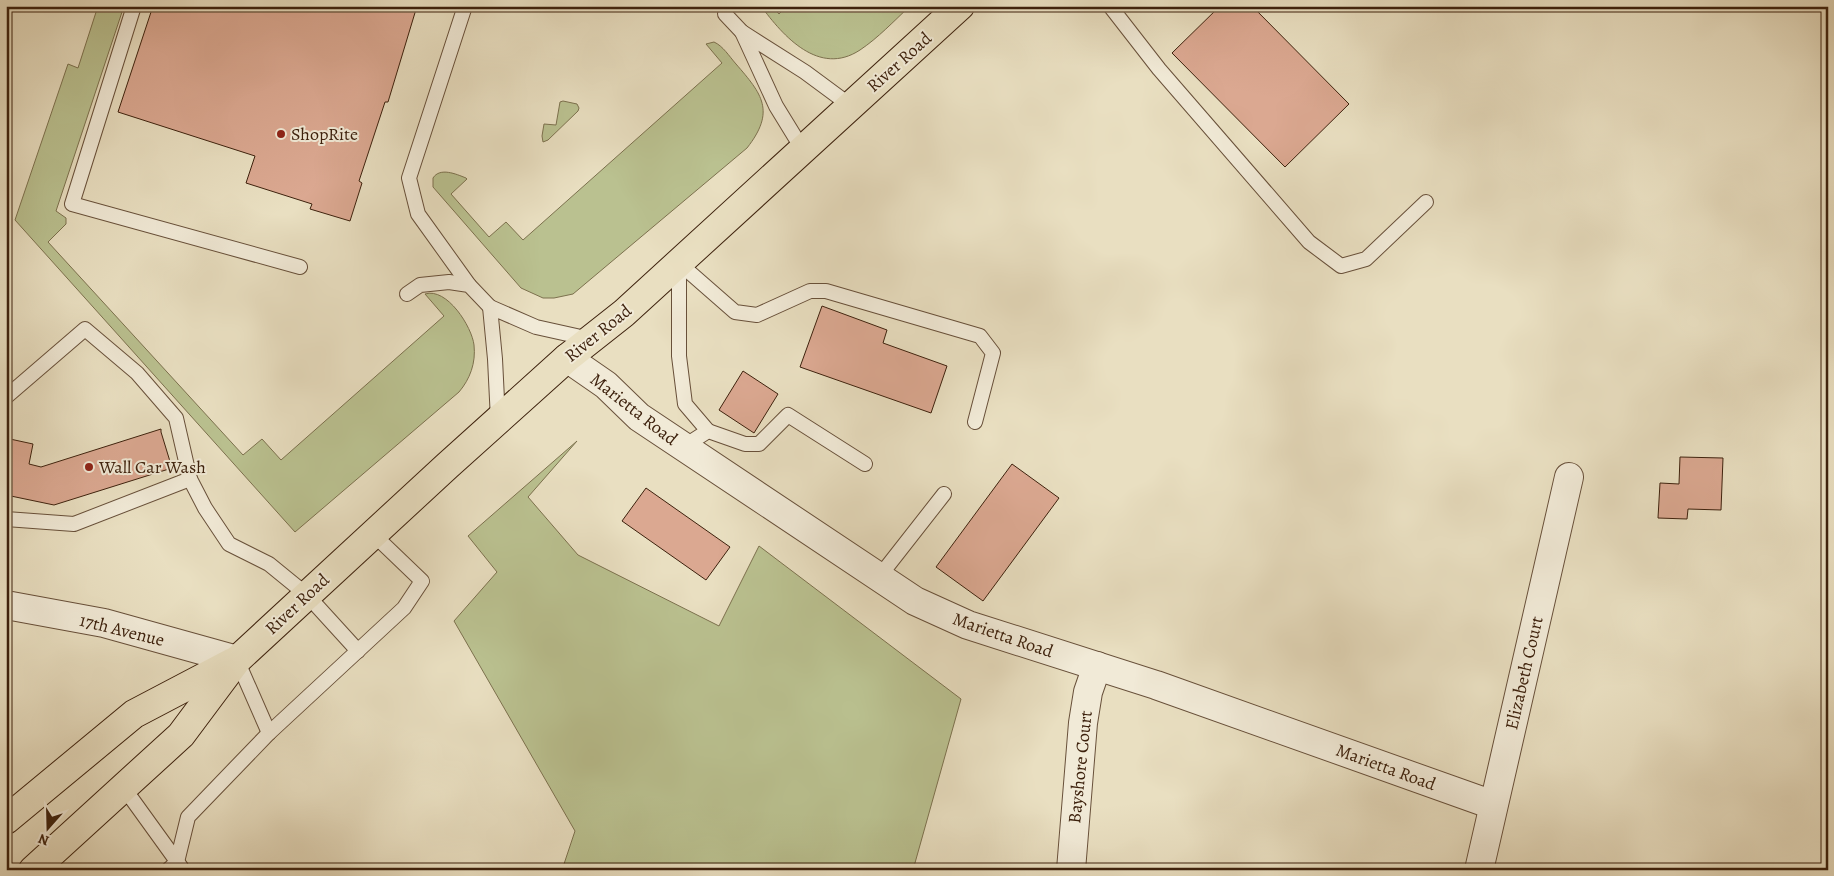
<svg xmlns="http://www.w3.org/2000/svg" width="1834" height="876" viewBox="0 0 1834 876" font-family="Alegreya,serif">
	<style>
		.green { fill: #bac190; stroke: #7c714e }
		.building { fill: #dba891; stroke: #3d210d }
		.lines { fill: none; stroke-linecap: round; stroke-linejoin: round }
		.lane-casing { stroke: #68503a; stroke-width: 16 }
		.street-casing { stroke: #68503a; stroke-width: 30 }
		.highway-casing { stroke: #3d210d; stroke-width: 30 }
		.lane { stroke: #f1ead7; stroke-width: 14 }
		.street { stroke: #f1ead7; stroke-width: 28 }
		.highway { stroke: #e9dfc1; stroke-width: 28 }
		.poi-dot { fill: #8f2418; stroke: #f1ead7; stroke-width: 2 }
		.labels { text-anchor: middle; stroke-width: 4; stroke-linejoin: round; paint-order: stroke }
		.street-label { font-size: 18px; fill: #3d210d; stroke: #f1ead7 }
		.poi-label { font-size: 18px; fill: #3d210d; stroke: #f1ead7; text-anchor: start }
	</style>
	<rect width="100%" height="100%" fill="#e9dfc1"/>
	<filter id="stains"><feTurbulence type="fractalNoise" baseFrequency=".004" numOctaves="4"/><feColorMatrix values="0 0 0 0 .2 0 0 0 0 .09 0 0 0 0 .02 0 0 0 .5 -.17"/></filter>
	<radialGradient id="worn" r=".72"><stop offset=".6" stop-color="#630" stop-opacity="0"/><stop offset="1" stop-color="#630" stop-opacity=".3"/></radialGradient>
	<g class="green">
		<path d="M98,6H124L56,211L66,218V224L48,242L243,455L262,439L281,460L444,316L425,294C447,287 472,327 474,345C476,363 470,379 459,392L295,532L15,220L68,64L78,68Z"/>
		<path d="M761,6H772L779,14L787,6H910C894,21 878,38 860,50C819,77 783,36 761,6Z"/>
		<path d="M714,42C723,46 729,56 736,64C762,94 776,111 747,148L573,294L554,298H543L521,288L433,187V178C440,167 456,174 466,178L467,179L451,194L489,237L506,222L523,240L722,63L706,44Z"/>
		<path d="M563,101L577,104L579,108L578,111L548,140L543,142L542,136L544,124L556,125L560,102Z"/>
		<path d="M577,441L528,497L578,555L719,626L759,546L961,699L913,870H562L575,831L454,621L497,572L468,536Z"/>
	</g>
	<g class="building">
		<path d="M153,6H417L388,102H385L359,181L362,183L350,221L310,209L312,204L246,183L255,156L118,112Z"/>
		<path d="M1220,6H1252L1349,104L1285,167L1172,53Z"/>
		<path d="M822,306L887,330L883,343L947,366L931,413L800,367Z"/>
		<path d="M743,371L778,394L754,433L719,410Z"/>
		<path d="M161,429V432L172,468L54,505L6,495V456L10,439L33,444L29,464L41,467Z"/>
		<path d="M1680,457L1723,458L1721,510L1688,509L1687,519L1658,518L1660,483L1679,484Z"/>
		<path d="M1012,464L1059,498L983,601L936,567Z"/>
		<path d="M646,488L730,547L706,580L622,521Z"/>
	</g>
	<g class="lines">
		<g class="lane-casing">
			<g id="lane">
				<path d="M134,6L72,204L300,267"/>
				<path d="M465,6L409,178L418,214L469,285"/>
				<path d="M1110,6L1159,69L1309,242L1341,266L1366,259L1426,202"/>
				<path d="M725,14L742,32"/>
				<path d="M803,150L776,106L742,32L805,72L851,106"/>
				<path d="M679,263L735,312L757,315L810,291H826L980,336L993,353L975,422"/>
				<path d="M679,264V356L685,404L708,431"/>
				<path d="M407,294L420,285L449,282L469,285L490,307"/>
				<path d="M6,397L85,329L137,373L176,418L190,479L205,508L229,544L269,564L307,595L358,651"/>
				<path d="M498,420L495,359L490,307L536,327L590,339"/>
				<path d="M683,447L708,431L745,444H759L788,415L865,464"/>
				<path d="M6,519L74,524L190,479"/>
				<path d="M879,577L944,494"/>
				<path d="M237,660L269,733"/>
				<path d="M124,788L181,867"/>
				<path d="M168,870L177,862L188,817L269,733L404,608L422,581L373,534"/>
			</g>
		</g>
		<g class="street-casing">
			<g id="street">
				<path d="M567,358L606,385L639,417L915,601L968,625L1156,685L1493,805"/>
				<path d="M6,605L104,623L237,660"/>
				<path d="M1071,870L1083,723L1088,692L1097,666"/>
				<path d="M1479,870L1569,477"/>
			</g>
		</g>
		<g class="highway-casing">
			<g id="highway">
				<path d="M6,820L134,714L233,662"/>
				<path d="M33,870L181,735L237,660L447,466L567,358L624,313L960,6"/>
			</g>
		</g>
		<use href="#lane" class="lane"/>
		<use href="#street" class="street"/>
		<use href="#highway" class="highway"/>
	</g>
	<g class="poi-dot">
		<circle cx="281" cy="134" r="5"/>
		<circle cx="89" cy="467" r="5"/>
	</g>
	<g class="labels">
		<g class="street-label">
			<text transform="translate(899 62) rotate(-42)" y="6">River Road</text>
			<text transform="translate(598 333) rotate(-39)" y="6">River Road</text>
			<text transform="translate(634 409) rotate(38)" y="6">Marietta Road</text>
			<text transform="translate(297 604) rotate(-43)" y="6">River Road</text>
			<text transform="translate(122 630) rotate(14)" y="6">17th Avenue</text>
			<text transform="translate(1003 635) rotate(19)" y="6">Marietta Road</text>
			<text transform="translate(1524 673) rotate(-77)" y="6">Elizabeth Court</text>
			<text transform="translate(1080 767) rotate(-84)" y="6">Bayshore Court</text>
			<text transform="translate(1386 767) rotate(20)" y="6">Marietta Road</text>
		</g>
		<g class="poi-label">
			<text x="291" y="140">ShopRite</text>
			<text x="99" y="473">Wall Car Wash</text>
		</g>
	</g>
	<rect width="1834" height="876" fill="none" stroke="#e9dfc1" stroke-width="25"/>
	<rect x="8" y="8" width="1819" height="861" fill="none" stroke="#3d210d" stroke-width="2.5"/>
	<rect x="12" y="12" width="1809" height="851" fill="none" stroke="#3d210d"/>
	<g transform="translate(48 828) rotate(200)" stroke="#f1ead7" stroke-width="4" paint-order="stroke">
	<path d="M0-4L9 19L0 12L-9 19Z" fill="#3d210d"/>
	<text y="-8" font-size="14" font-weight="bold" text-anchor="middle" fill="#3d210d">N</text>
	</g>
	<rect width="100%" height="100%" filter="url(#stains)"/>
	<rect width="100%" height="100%" fill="url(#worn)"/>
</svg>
